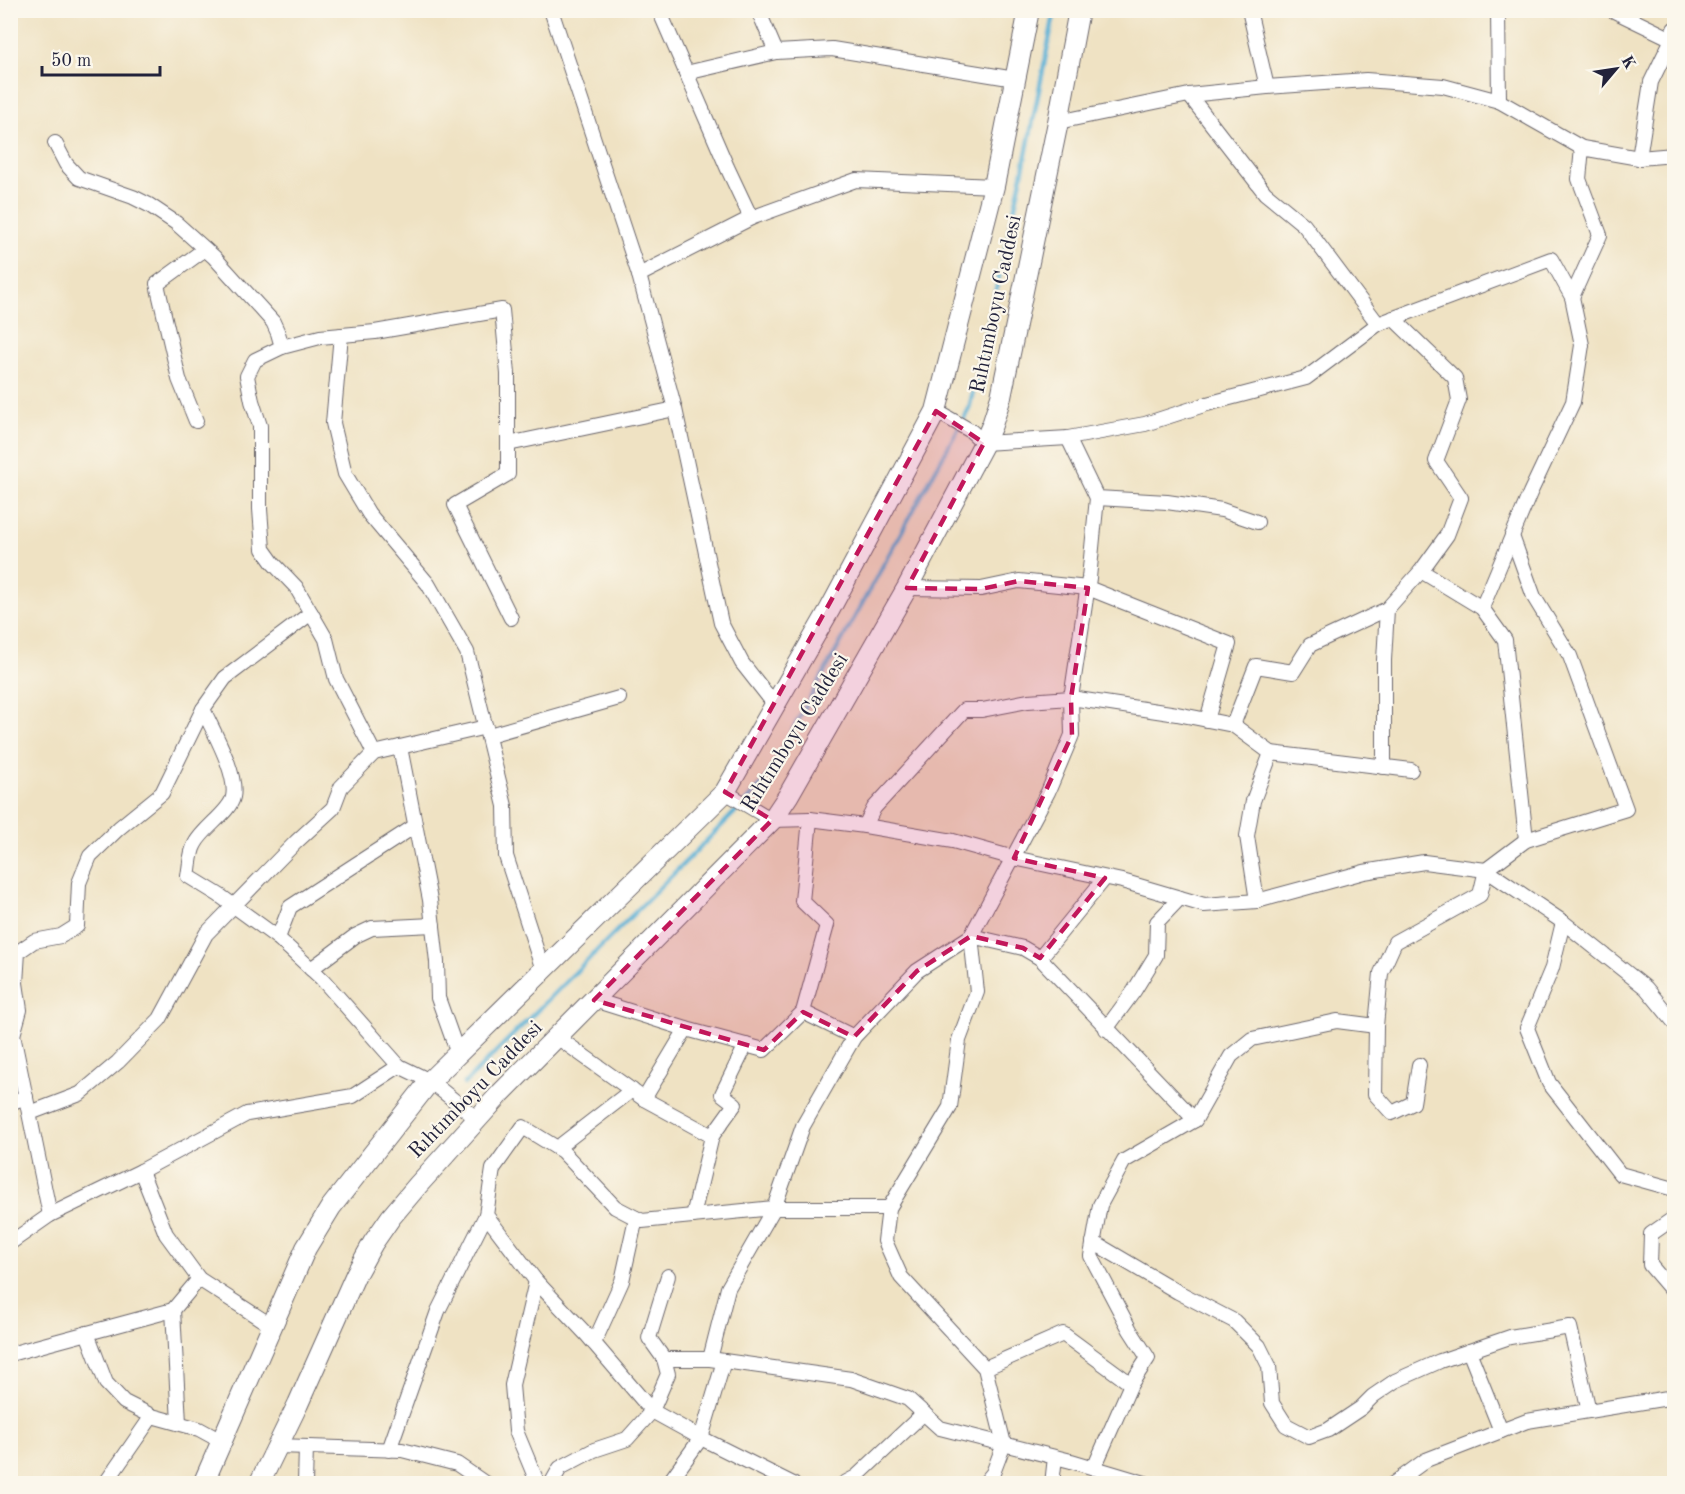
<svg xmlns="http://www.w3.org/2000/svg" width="1685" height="1494" viewBox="0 0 1685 1494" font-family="'Old Standard TT',serif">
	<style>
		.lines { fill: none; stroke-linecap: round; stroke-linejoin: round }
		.stream { stroke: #57afd4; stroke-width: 4.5 }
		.street-casing { stroke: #6a656b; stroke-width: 16 }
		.secondary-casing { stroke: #6a656b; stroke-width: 22 }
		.street { stroke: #fff; stroke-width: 14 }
		.secondary { stroke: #fff; stroke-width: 20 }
		.marked { fill: #c2185b; fill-opacity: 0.2; stroke: #c2185b; stroke-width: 4.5; stroke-dasharray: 12 8; stroke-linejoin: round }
		.labels { text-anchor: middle; stroke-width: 4.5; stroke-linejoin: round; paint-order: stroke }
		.street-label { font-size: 21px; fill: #22223b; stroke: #fbf7ec }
	</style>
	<rect width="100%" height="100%" fill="#fbf7ec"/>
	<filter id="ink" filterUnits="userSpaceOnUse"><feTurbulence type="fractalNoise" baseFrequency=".0167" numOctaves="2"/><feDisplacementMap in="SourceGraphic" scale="12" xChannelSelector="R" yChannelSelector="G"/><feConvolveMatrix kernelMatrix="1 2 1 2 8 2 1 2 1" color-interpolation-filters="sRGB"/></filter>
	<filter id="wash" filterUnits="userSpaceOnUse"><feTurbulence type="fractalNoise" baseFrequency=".008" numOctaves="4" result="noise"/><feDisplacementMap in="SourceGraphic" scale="24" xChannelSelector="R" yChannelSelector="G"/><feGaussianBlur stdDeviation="1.35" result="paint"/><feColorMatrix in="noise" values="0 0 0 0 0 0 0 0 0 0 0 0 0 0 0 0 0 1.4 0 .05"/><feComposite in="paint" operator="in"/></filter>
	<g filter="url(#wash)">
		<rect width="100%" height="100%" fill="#efe2c3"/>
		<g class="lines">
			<path class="stream" d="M464,1084L763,784L969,409L1022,175L1055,10"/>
		</g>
	</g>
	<g filter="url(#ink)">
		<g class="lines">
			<g class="street-casing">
				<g id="street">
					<path d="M551,10L639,275L675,409L721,623L742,663L775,705"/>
					<path d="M659,10L727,167L751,218"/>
					<path d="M758,10L776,52"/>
					<path d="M1249,10L1267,87"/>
					<path d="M1498,10L1499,101"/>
					<path d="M1612,10L1674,40"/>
					<path d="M686,73L776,52L832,49L1015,79"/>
					<path d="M1189,95L1265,193L1304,225L1378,324"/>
					<path d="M1058,122L1189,95L1267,87L1366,80L1443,86L1499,101L1582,148L1639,158L1674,155"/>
					<path d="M55,143L66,164L79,178L133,197L149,205L176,223L214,257L273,322L278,333L282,347"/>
					<path d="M1639,158L1651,82L1672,39L1674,29"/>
					<path d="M639,275L751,218L856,180L994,186"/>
					<path d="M1572,297L1600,235L1579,179L1582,148"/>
					<path d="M341,335L333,423L345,474L369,514L428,584L467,652L505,806L506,856L543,970"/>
					<path d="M936,411L971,431L984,443L1068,438L1145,424L1207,404L1306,378L1378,324L1551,259L1572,297L1582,345L1573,402L1530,493L1482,608"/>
					<path d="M196,421L179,379L157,284L205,249"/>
					<path d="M508,444L675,409"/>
					<path d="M1097,498L1167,502L1222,510L1257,522"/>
					<path d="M1421,571L1482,608L1505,640L1526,840"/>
					<path d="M907,588L981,589L1019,581L1088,588L1229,644L1207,720"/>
					<path d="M203,709C213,731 238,774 233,797C230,812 203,828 195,844C190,852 190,866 188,876L219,895L278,938L322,979L399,1066L430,1081L477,1119"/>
					<path d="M1233,725L1256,666L1293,672L1310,645L1387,609L1421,571L1447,535L1461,498L1436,461L1459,400L1455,378L1393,318"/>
					<path d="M489,735L619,698"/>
					<path d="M400,747L430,900L437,962L438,998L458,1054"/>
					<path d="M374,753L336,679L326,639L296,587L273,563L263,549L260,509V426L252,401L247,376L255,360L282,347L320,337L375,332L502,310L508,374V474L455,505L511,618"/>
					<path d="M1271,753L1411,770"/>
					<path d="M1384,767V660L1387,609"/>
					<path d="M725,792L772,820L810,819L865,826L953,841L1014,858L1122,881L1204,905L1257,901L1364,872L1424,862L1486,870L1563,922L1646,988L1674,1022"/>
					<path d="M865,826L874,808L964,710H982L1028,701L1071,698L1177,714L1233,725L1271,753L1253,801L1247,836L1257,901"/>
					<path d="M1563,922L1552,968L1527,1028L1549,1083L1620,1174L1674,1189"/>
					<path d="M278,938L290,907L415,826"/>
					<path d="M1040,958L1105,878"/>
					<path d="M311,969L355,936L372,928L433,925"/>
					<path d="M594,1000L686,1029L764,1050L803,1012L827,925L802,901L810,819"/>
					<path d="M803,1012L854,1037"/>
					<path d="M1106,1029L1134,991L1156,955L1157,922L1180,898"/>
					<path d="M13,1035L50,1215"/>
					<path d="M10,1037L13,1035L20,1010L16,983L18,952L34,941L61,936L77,926L79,883L90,856L119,828L162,793L203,709L225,678L311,613"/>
					<path d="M557,1037L644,1099L712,1136"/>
					<path d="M1419,1065L1413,1103L1392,1113L1375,1094L1376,1026L1381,973L1395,942L1480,895L1486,870L1526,840L1626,809L1570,656L1534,597L1512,536"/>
					<path d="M644,1099L686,1029"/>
					<path d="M10,1103L26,1097"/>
					<path d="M30,1113L80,1094L118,1062L160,1019L206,934L296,842L333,808L341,787L374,753L486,727"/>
					<path d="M557,1148L632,1090"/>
					<path d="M141,1171L166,1234L199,1279L272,1326"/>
					<path d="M693,1216L712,1136L735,1104L722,1094L746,1045"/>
					<path d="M1674,1218L1651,1234L1650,1265L1674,1293"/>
					<path d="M1093,1242L1178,1292L1234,1321L1259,1346L1269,1366L1272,1403L1286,1425L1309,1437L1328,1430L1361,1408L1373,1396L1395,1381L1440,1361L1510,1337L1570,1327L1589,1411"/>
					<path d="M10,1243L50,1215L141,1171L247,1114L353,1096L399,1066"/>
					<path d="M536,1281L512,1385L516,1431L538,1484"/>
					<path d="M173,1310L179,1423"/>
					<path d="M87,1333L106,1383L124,1402L152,1416L199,1429L221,1441"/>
					<path d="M594,1343L622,1281L636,1218"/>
					<path d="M1469,1351L1501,1431"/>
					<path d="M10,1354L173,1310L199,1279"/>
					<path d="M664,1359H710L851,1379L908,1399L940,1428L1071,1461L1148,1484"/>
					<path d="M710,1359L728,1288L774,1208L803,1126L854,1037L917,971L971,936L1048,792L1072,735L1071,698L1089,578L1097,498L1068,438"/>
					<path d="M985,1368L1063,1334L1131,1384"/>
					<path d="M277,1446L402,1450L457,1464L486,1484"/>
					<path d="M389,1450L438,1311L486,1215"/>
					<path d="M1094,1468L1131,1384L1148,1358L1130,1330L1091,1256L1100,1205L1124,1161L1195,1120L1231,1056L1252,1039L1337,1021L1376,1026"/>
					<path d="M105,1484L152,1416"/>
					<path d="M305,1484L306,1447"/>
					<path d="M551,1484L560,1468L594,1450L627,1439L652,1411L668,1374L664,1359L649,1338L668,1276"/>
					<path d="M668,1484L701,1438L724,1361"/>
					<path d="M793,1484L701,1438L652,1411L587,1335L536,1281L486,1215L493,1169L523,1127L562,1151L615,1207L642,1221L774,1208H889"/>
					<path d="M843,1484L856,1477L924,1413"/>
					<path d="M984,1484L993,1473L1004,1444L985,1368L901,1277L885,1241L889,1208L950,1107L959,1040L977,992L971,936L1023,948L1040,958L1195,1120"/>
					<path d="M1052,1484L1055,1457"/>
					<path d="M1393,1484L1426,1460L1527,1421L1674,1397"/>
				</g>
			</g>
			<g class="secondary-casing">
				<g id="secondary">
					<path d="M203,1484L306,1248L331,1207L430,1081L725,792L830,609L936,411L994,186L1029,10"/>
					<path d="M259,1484L298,1404L356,1274L373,1243L391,1217L418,1185L501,1093L772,820L788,796L907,588L984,443L992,425L1001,397L1058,122L1079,10"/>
				</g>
			</g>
			<use href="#street" class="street"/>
			<use href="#secondary" class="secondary"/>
		</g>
	</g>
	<path class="marked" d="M936,411L984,443L907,588L981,589L1019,581L1088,588L1071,698L1072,735L1014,858L1105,878L1040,958L1023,948L971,936L917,971L854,1037L803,1012L764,1050L594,1000L772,820L725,792Z"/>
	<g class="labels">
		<g class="street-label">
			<text transform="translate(995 304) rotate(-78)" y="7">Rıhtımboyu Caddesi</text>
			<text transform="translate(794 732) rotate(-58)" y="7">Rıhtımboyu Caddesi</text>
			<text transform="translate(475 1089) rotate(-46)" y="7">Rıhtımboyu Caddesi</text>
		</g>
	</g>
	<rect width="1685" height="1494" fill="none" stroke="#fbf7ec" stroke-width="36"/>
	<g transform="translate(1616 69) rotate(61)" stroke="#fbf7ec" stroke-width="4.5" paint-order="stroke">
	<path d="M0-4.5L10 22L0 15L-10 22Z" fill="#22223b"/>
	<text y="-9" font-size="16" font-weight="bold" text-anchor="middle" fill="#22223b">K</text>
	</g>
	<path d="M42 66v9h118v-9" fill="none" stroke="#22223b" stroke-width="3"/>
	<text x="51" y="66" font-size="18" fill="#22223b" stroke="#fbf7ec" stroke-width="4.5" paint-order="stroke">50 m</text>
</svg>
